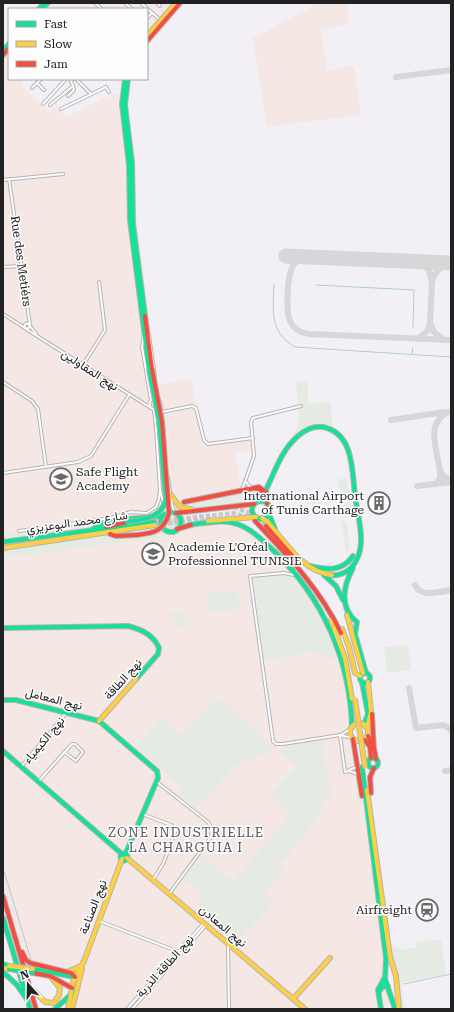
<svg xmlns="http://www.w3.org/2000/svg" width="454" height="1012" viewBox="0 0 454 1012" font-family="'Roboto Serif',Vazirmatn,serif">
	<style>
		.industrial { fill: #f5e8e4 }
		.green { fill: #e5ebe2 }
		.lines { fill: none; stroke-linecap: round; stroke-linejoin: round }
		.stream { stroke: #b3cad8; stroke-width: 1 }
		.taxiway { stroke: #d7d6d8; stroke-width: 6 }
		.runway { stroke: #d7d6d8; stroke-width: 15 }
		.highway-tunnel { stroke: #c8c7ca; stroke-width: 4.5; stroke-dasharray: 4.5 2; stroke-linecap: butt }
		.street-casing { stroke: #b4b3b5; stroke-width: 4 }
		.fast-casing { stroke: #b4b3b5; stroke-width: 6 }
		.slow-casing { stroke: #b4b3b5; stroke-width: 6 }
		.jam-casing { stroke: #b4b3b5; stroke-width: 6 }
		.street { stroke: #fdfdfd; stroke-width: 2 }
		.fast { stroke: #16e098; stroke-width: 4 }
		.slow { stroke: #ffcf43; stroke-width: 4 }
		.jam { stroke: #f24e42; stroke-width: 4 }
		.fast-bridge-casing { stroke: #b4b3b5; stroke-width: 6; stroke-linecap: butt }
		.slow-bridge-casing { stroke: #b4b3b5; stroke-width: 6; stroke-linecap: butt }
		.jam-bridge-casing { stroke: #b4b3b5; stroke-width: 6; stroke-linecap: butt }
		.fast-bridge { stroke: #16e098; stroke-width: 4 }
		.slow-bridge { stroke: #ffcf43; stroke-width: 4 }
		.jam-bridge { stroke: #f24e42; stroke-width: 4 }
		.labels { text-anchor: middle; stroke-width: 3; stroke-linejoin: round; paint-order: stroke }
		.street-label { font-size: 12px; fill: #222123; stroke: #fefdfe }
		.poi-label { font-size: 12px; fill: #222123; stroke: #fefdfe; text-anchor: start }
		.neighbourhood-label { font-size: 13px; letter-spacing: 1px; fill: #545358; stroke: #fefdfe }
	</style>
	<rect width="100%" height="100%" fill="#f2f0f4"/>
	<g class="industrial">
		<path d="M52,3H174L147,33V9H47Z"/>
		<path d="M312,3H346L349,24L321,29L327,70L354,66L361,115L267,127L253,38L312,7Z"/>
		<path d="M9,53V79H24L20,84L48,111L58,105L65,118L102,99L118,93H128V114L135,158L137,223L158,385L191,379L205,446L251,440L253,451L235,453L242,492L188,503L160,514L133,516L3,534V61Z"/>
		<path d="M207,522L247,526L311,590L345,669L385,964L389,1009H73L82,972L56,968L24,959L3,888V550Z"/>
	</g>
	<g class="green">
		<path d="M307,381L309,404L330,402L333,425C311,425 311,425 292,438L299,422L296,382Z"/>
		<path d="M346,478L347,479L353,515L345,518L338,480Z"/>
		<path d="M253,489L259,491L260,499L247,504L177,515L179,535L3,558V534L133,516L160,514L188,503Z"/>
		<path d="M330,498L332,499L331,503L307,504V502Z"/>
		<path d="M341,519L346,522L350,546L347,556Z"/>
		<path d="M283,575L302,578C321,601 329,628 340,655L338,659L335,660L324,654H316L313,652L286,656L283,659L264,660L253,578Z"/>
		<path d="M238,591L240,609L209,612L207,594Z"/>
		<path d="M184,612L185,625L188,624L186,614H188L190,626L145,628L168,626L175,624V617H169L168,614Z"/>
		<path d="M408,645L411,670L387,673L384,647Z"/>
		<path d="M218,697L276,749L245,762L243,761L239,765H236L196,808L179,796L184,790L136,746L162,718L182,736Z"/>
		<path d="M322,739L332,799L328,796L306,835L290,849V855L280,864L286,871L265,894L276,901L234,944L199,911L201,893L184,879L202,855L233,881L290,815L269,794L296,767L279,752L291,743Z"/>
		<path d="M441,939L446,974L401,983L405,1009H401L391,946L404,949L417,947L416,942Z"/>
	</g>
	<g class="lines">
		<g class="stream">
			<path d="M274,284C273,310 269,332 295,347L451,357"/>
			<path d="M316,285L414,290L413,328"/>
			<path d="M412,354L413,348"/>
			<path d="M3,868L31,960"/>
			<path d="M404,984L451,974"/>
		</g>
		<g class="taxiway">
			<path d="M396,77L451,70"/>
			<path d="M310,257C303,257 298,259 294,264C287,273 285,314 291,323C295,331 302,333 309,334L451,340"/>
			<path d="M417,261L429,270L432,282C435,272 440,265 451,263"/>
			<path d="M430,323L432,282"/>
			<path d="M418,339L428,330L430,323L434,332L444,340"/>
			<path d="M391,420L445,412"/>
			<path d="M440,471C437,448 424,422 451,411"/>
			<path d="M435,484L440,479V471L444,477L451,480"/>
			<path d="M417,486L451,482"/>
			<path d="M415,585C421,598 439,592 451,590"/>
			<path d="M409,688L416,728L444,725L451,730"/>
			<path d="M445,771L451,770"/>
		</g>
		<path class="runway" d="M286,256L451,263"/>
		<g class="highway-tunnel">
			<path d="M234,507L252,514L266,526"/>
			<path d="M230,520L238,522"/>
			<path d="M154,522L233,513L250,518"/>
			<path d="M155,525L211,519"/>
		</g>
		<g class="street-casing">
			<g id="street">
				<path d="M95,3L102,9"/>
				<path d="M125,3L132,9"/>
				<path d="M141,3L158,18"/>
				<path d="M157,3L160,6"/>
				<path d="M147,18L152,13"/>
				<path d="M76,79L91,94"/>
				<path d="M37,83L44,90"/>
				<path d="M32,88L41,79"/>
				<path d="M68,96L74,90L73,86"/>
				<path d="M43,104L66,79"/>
				<path d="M50,105L73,86L71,81L73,79"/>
				<path d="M61,109L106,87L109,92"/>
				<path d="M9,179L30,325"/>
				<path d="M3,180L63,174"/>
				<path d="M3,267L22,266"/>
				<path d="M3,314L25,328"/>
				<circle cx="27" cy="326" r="2.5"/>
				<path d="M30,326L36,334"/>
				<path d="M26,329L151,408"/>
				<path d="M144,334L142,347L151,400"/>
				<path d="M149,335L155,378"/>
				<path d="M83,365L105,330L99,282"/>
				<path d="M3,382L32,401L38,409L46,467"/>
				<circle cx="155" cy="404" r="5.5"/>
				<path d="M161,405L165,445"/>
				<path d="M154,410L156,428L160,490L166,513"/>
				<path d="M162,412L192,406L196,408L204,440L208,444L253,438"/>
				<path d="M3,473L78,462L91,456L129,395"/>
				<path d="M168,477L172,506L175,513"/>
				<path d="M246,482L251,488"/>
				<path d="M242,490L254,456L251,422L253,418L301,406"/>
				<path d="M19,531L111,518L131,512L147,513L156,507L159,499L160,490"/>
				<path d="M294,575L284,573L250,576L273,741L276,744H283L340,735L352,738"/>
				<path d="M340,735L345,772L356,767"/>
				<path d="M341,735L350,729"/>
				<path d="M21,767L66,713"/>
				<path d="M349,771L358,774"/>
				<path d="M38,782L72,744H75L83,752L76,761L64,752"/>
				<path d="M157,782L208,822L212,828L211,837L169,894"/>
				<path d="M142,814L171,825L176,830L163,864L153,880"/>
				<path d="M99,921L179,952"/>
				<path d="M228,944L229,1009"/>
				<path d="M127,1009L204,923"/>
				<path d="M132,1009L206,925"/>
			</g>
		</g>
		<g class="fast-casing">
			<g id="fast">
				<path d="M39,9L44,3"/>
				<path d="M42,9L48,3"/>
				<path d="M3,51L9,44"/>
				<path d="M125,79L122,104L129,165L130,220L149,369"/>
				<path d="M128,79L125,105L132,162L133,224L145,316"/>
				<path d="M260,501C273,480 278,453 298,436C305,430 313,426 323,427C354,433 352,471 355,496C358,519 369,549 351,568C346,573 338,576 332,575"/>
				<circle cx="261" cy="510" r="9"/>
				<circle cx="171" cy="522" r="10"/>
				<path d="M269,514L275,529"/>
				<path d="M189,525C205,523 222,519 237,524C252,529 263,541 274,551C323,598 350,659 352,727"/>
				<path d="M93,529L104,523L117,520L162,516"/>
				<path d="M3,542L154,522"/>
				<path d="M310,566C327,570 342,572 353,556"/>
				<path d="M353,568C343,586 339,608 357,622L355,634L366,673"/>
				<path d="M324,575L336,586L343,600"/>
				<path d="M3,628L128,626C141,629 154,636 159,648L158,654L136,679"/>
				<circle cx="365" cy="678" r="5"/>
				<path d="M362,682L368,714L364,724"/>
				<path d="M3,700H16L99,721L157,771L158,778L126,853"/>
				<path d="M3,751L122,854"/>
				<circle cx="373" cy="763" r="5"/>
				<path d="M362,767L386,958L385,979L395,1009"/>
				<circle cx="124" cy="857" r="3.5"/>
				<path d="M3,918L30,1009"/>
				<path d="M3,964L9,966"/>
				<path d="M33,969L75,977"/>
				<path d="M3,972L17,985L26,998"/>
				<path d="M379,992L382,987L388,986"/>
				<path d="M55,1009L77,989"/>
				<path d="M381,1009L378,990L385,977"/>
			</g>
		</g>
		<g class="slow-casing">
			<g id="slow">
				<path d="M147,36L176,3"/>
				<path d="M170,494L180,507L193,510"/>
				<path d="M262,518L268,522C285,542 303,572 332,575"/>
				<path d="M208,521L256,517"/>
				<path d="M3,548L155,525"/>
				<path d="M347,615L363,673"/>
				<path d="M331,620L345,658L352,699"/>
				<path d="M342,629L349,647L355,673L360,676"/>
				<path d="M99,721L136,679"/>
				<circle cx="359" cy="732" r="9"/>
				<path d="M367,728L371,712L368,682"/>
				<path d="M367,790L390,957L396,976L399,1009"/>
				<path d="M127,858L305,1009"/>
				<path d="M3,968L9,969"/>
				<path d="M67,972L81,966"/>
				<path d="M32,989L45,1002L54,1003L59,995L60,988L50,976"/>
				<path d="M293,999L330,958"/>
				<path d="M68,1009L73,982L84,961L122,859"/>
				<path d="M72,1009L82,969"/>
			</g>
		</g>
		<g class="jam-casing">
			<g id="jam">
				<path d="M147,41L180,3"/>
				<path d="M3,55L9,48"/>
				<path d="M145,316L152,369"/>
				<path d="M255,488L260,491L262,497"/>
				<path d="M184,502L259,487L267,493V504"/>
				<path d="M176,513L254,504"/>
				<path d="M255,521C288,556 320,589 341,633"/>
				<path d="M266,526L295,559"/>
				<path d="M106,527L127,522"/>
				<path d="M177,529L191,525"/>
				<path d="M110,534L116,536L137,535"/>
				<path d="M372,714L374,750"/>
				<path d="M368,736L374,748L376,759"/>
				<path d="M353,739L362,796"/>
				<path d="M365,740L370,747L371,758"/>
				<path d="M371,793L370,777L374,768"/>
				<path d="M3,896L36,1009"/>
				<path d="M22,952L26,960L30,963L71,973L75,977"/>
				<path d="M33,973L50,976L72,988"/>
			</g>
		</g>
		<use href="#street" class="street"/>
		<use href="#fast" class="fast"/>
		<use href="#slow" class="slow"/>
		<use href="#jam" class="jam"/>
		<g class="fast-bridge-casing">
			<g id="fast-bridge">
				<path d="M127,522C144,519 160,519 166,500L159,420L149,369"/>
				<path d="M9,969L33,973"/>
			</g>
		</g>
		<g class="slow-bridge-casing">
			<g id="slow-bridge">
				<path d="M355,699L365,767"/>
				<path d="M9,966L33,969"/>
			</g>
		</g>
		<g class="jam-bridge-casing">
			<path id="jam-bridge" d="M137,535C154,533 164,531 169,513L162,422L152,369"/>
		</g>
		<use href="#fast-bridge" class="fast-bridge"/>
		<use href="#slow-bridge" class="slow-bridge"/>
		<use href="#jam-bridge" class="jam-bridge"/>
	</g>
	<defs>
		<g id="university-ring" transform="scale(1.15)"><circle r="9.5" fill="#fefdfe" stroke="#6b696c" stroke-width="1.5"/><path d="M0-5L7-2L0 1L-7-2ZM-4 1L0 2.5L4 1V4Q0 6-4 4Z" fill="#6b696c"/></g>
		<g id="building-ring" transform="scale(1.15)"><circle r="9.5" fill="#fefdfe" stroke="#6b696c" stroke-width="1.5"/><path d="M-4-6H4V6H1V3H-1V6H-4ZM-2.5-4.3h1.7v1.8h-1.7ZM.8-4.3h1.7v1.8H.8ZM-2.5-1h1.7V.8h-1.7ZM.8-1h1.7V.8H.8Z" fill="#6b696c"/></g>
		<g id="station-ring" transform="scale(1.15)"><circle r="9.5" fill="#fefdfe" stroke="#6b696c" stroke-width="1.5"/><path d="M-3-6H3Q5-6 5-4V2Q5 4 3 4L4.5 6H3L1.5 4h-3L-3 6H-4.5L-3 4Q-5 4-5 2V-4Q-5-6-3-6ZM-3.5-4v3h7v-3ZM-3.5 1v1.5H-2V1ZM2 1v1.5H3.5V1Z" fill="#6b696c"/></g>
	</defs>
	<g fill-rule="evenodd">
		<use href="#university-ring" x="61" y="479"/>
		<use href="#building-ring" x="379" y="503"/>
		<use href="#university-ring" x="153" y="554"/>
		<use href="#station-ring" x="427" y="910"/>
	</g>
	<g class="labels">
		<g class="street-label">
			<text transform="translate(21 261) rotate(82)" y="4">Rue des Metiérs</text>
			<text transform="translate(90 370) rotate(33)" y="4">نهج المقاولين</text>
			<text transform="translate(77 522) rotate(-8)" y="4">شارع محمد البوعزيزي</text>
			<text transform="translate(123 679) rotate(-48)" y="4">نهج الطاقة</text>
			<text transform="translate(54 699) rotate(14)" y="4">نهج المعامل</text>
			<text transform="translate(44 740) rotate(-50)" y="4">نهج الكيمياء</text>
			<text transform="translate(93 907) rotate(-69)" y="4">نهج الصناعة</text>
			<text transform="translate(223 926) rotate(40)" y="4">نهج المعادن</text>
			<text transform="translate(165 966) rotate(-48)" y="4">نهج الطاقة الذرية</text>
		</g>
		<g class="poi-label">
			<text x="76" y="476">Safe Flight<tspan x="76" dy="14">Academy</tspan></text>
			<text x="364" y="500" text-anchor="end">International Airport<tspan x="364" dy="14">of Tunis Carthage</tspan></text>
			<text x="168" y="551">Academie L'Oréal<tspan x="168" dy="14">Professionnel TUNISIE</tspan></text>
			<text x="412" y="914" text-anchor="end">Airfreight</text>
		</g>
		<g class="neighbourhood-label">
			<text x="186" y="837">ZONE INDUSTRIELLE<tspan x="186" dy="15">LA CHARGUIA I</tspan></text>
		</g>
	</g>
	<rect width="454" height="1012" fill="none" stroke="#222123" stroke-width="8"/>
	<rect x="8" y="8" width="140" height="72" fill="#fefdfe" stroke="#a6a5a6"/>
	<rect x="16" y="21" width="20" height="6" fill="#16e098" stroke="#a6a5a6"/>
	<text x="44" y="28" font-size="12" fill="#222123">Fast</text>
	<rect x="16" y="41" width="20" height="6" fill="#ffcf43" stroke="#a6a5a6"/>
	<text x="44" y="48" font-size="12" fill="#222123">Slow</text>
	<rect x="16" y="61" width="20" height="6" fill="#f24e42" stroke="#a6a5a6"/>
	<text x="44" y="68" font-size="12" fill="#222123">Jam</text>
	<g transform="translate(28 984) rotate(340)" stroke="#fefdfe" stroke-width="3" paint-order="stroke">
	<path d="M0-3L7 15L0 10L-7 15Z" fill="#222123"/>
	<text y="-6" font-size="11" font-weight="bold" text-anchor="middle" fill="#222123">N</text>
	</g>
</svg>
